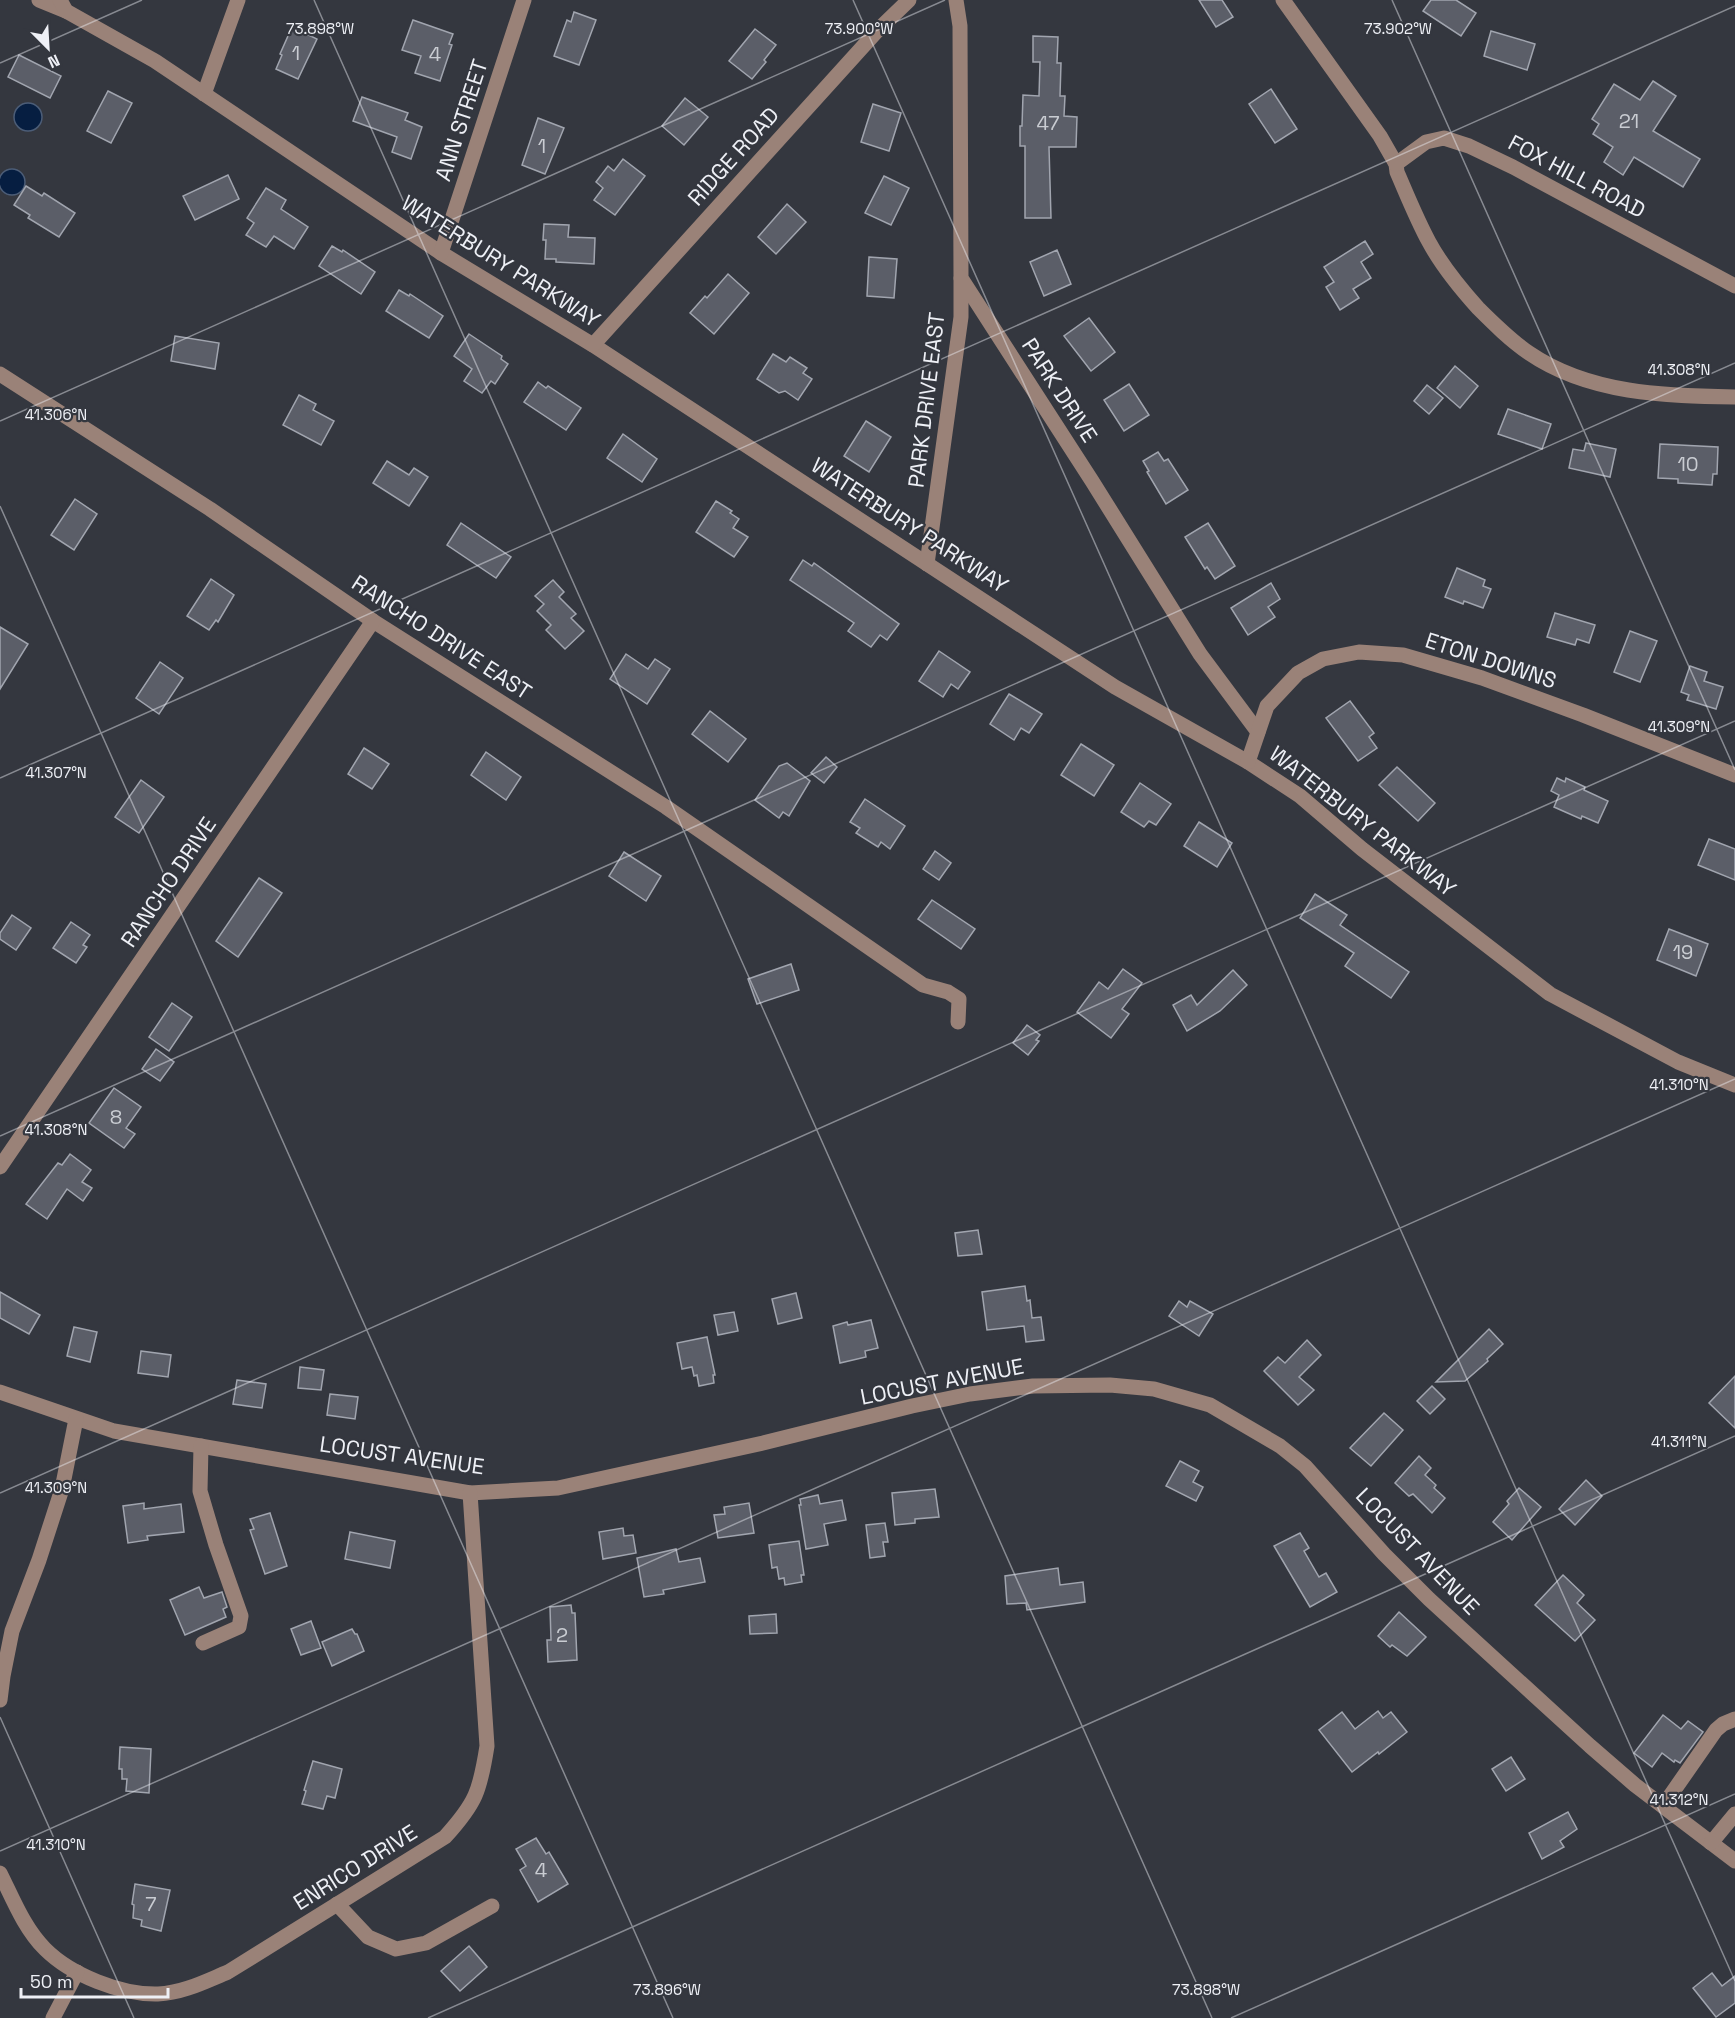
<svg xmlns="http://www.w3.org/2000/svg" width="1735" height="2018" viewBox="0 0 1735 2018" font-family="'Space Grotesk',sans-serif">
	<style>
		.water { fill: #061e41; stroke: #4c5d77; stroke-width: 1.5 }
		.building { fill: #5b5e68; stroke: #a1a5af; stroke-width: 1.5 }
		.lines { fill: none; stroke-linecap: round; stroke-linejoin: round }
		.minor { stroke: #9a8278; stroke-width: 15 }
		.ticks { fill: none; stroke: #eef0f6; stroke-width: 1.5; stroke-opacity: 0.45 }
		.labels { text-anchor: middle; stroke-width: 4.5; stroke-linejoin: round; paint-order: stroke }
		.number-label { font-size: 20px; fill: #c9ccd2 }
		.street-label { font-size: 22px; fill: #eef0f6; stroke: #34373f }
		.ticks-label { font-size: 15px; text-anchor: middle; fill: #eef0f6; stroke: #34373f; stroke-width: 4.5; stroke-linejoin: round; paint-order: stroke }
	</style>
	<rect width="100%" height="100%" fill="#34373f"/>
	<g class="water">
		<circle cx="28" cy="117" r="14"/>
		<circle cx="12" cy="182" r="13"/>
	</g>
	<g class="building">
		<path d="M1199,0H1222L1233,17L1216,27Z"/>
		<path d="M1431,0H1456L1476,13L1461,36L1423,11Z"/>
		<path d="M574,12L596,20L579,65L554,56L567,20L571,22Z"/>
		<path d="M413,20L453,34L449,44L452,45L440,81L415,73L421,56L402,50Z"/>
		<path d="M292,27L317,39L298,79L276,69L282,55L280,54Z"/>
		<path d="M755,29L776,45L764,60L766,62L752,79L729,61Z"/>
		<path d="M1491,31L1535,44L1527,70L1484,56Z"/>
		<path d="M1033,36L1058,37L1057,63H1061L1060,96H1065L1064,116L1077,117L1076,147H1049L1051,218H1025V146H1020V126H1022L1023,95L1039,96L1040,62H1033Z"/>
		<path d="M19,55L61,76L50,98L8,77Z"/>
		<path d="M1653,81L1676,96L1653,131L1700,159L1683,187L1634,157L1623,175L1604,162L1613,147L1593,134L1599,124L1592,119L1614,84L1640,100Z"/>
		<path d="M1271,89L1297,129L1275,143L1249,104Z"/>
		<path d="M108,91L132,103L111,143L87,131Z"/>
		<path d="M362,97L408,113L405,120L422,127L411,159L392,152L397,137L353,121Z"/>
		<path d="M685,98L708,117L684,145L662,126Z"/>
		<path d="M873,104L901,113L889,151L861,142Z"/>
		<path d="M538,118L564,128L545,174L522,165Z"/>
		<path d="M623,159L645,176L615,215L594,200L603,188L596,182L608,166L614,171Z"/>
		<path d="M228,175L239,199L195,220L183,196Z"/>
		<path d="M884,176L909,188L891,225L865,213Z"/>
		<path d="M26,186L42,196L44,193L75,213L59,237L28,218L30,215L14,205Z"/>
		<path d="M266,188L286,200L281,209L308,227L294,249L274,236L266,247L246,235L254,223L247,218Z"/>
		<path d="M787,204L806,222L776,254L758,237Z"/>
		<path d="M544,224L569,225L568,237L595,238L594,264L556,262V259H545L546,240H543Z"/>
		<path d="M1365,241L1373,254L1361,262L1371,278L1353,289L1359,298L1340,310L1326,287L1334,282L1324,267Z"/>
		<path d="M332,246L342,252L343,250L375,272L361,294L319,266Z"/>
		<path d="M1057,250L1071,284L1044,296L1030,262Z"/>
		<path d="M869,257L897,259L894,298L867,296Z"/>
		<path d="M728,274L749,293L714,334L690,313L705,296L707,298Z"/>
		<path d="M399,290L409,296L410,294L443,316L429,338L386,311Z"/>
		<path d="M1089,318L1115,352L1091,371L1064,336Z"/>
		<path d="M469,334L502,356L501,359L508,364L495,384L491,381L482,393L464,381L472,369L454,356Z"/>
		<path d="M175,336L219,343L215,369L171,361Z"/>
		<path d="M773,354L786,362L790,357L807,368L803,373L812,379L798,400L785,391L779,393L757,379Z"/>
		<path d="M1455,366L1478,386L1460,408L1437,388Z"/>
		<path d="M538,382L546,388L548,386L581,408L566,430L524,402Z"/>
		<path d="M1129,384L1149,415L1124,431L1104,400Z"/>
		<path d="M1427,385L1443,398L1429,414L1414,401Z"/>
		<path d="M299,395L316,404L313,410L334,421L321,445L283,425Z"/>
		<path d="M1508,409L1551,424L1542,449L1498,434Z"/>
		<path d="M866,421L891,437L869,472L844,456Z"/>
		<path d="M623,434L657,459L642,482L607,458Z"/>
		<path d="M1586,443L1616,449L1610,477L1569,468L1573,449L1584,451Z"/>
		<path d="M1660,444L1718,447L1717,474H1713L1712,485L1678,483V479L1658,478Z"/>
		<path d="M1158,452L1164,461L1168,459L1188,490L1166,504L1147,472L1149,471L1143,461Z"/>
		<path d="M387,461L409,475L414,468L428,477L409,506L373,483Z"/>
		<path d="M75,499L97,514L74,550L51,535Z"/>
		<path d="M716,501L732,511L730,513L739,519L733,528L748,537L734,557L696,532Z"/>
		<path d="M461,523L511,557L496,578L447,545Z"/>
		<path d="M1208,523L1235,566L1215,579L1207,567L1205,569L1185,537Z"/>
		<path d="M803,560L812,566L814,563L899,624L887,640L880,635L871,647L848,631L854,623L790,580Z"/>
		<path d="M1457,568L1485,580L1483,586L1491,589L1483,608L1464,601L1463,604L1445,597Z"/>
		<path d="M211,579L234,595L218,622L216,620L209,630L187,616Z"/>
		<path d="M553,580L564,592L559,597L576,614L571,618L584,631L565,649L546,630L551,625L537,611L544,604L535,596Z"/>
		<path d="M1271,583L1280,599L1268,607L1275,617L1248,635L1231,608Z"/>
		<path d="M1555,613L1595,625L1589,643L1577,639L1575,645L1547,637Z"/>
		<path d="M0,627L28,644L0,689Z"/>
		<path d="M1630,631L1657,641L1640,682L1614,672Z"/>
		<path d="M939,651L970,672L958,689L951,684L943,697L919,681Z"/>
		<path d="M626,654L648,669L655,659L670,669L647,704L610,679Z"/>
		<path d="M160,662L183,678L159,714L136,698Z"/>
		<path d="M1690,666L1707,672L1704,681L1723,687L1716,709L1687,700L1689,695L1681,692Z"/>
		<path d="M1009,694L1042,714L1029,733L1021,728L1014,740L990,724Z"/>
		<path d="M1350,701L1374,733L1369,737L1377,748L1358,761L1326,718Z"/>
		<path d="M710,711L746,739L728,762L692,734Z"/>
		<path d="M1081,744L1114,765L1094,796L1061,775Z"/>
		<path d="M364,748L389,764L372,789L348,774Z"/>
		<path d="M486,752L521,777L506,800L471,775Z"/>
		<path d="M826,757L837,767L824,783L811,773Z"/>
		<path d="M787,763L810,781L789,816L783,812L779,818L755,800L779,766Z"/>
		<path d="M1397,767L1435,803L1418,821L1379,785Z"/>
		<path d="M1557,778L1565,782L1566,778L1585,787L1584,790L1608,801L1598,823L1582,816L1581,819L1554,807L1559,795L1551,791Z"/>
		<path d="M141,780L164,797L139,833L115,817Z"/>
		<path d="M1140,783L1171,804L1156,825L1149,821L1144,827L1121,812Z"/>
		<path d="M865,799L905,826L890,849L881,842L878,847L856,833L860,828L850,822Z"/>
		<path d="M1199,822L1232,843L1217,867L1184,846Z"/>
		<path d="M1709,839L1735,849V880L1698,865Z"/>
		<path d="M935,851L951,863L939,880L923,869Z"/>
		<path d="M624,852L661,876L646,901L609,876Z"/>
		<path d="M259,878L282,893L238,957L216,941Z"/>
		<path d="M1315,894L1347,915L1340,925L1409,972L1391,998L1345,966L1354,953L1300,918Z"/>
		<path d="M932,900L975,929L961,949L918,919Z"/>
		<path d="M12,915L31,928L16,950L0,939V933Z"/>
		<path d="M71,922L90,935L83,945L87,947L76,963L53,948Z"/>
		<path d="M1669,929L1708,944L1696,976L1657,960Z"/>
		<path d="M791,964L799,990L757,1004L748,979Z"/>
		<path d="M1123,969L1142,983L1122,1009L1129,1014L1111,1038L1077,1012L1099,982L1108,989Z"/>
		<path d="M1233,970L1247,985L1220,1011L1187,1031L1173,1005L1191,995L1197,1005Z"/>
		<path d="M172,1003L192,1017L169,1051L149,1037Z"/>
		<path d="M1027,1025L1040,1035L1036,1040L1039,1041L1028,1055L1013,1043Z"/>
		<path d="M156,1049L174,1062L160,1081L142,1069Z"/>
		<path d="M114,1088L141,1107L126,1128L135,1134L124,1148L89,1123Z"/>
		<path d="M70,1154L91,1170L82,1182L92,1188L83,1201L67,1189L47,1219L26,1204L58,1163L62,1165Z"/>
		<path d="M978,1230L982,1254L958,1256L955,1233Z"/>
		<path d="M1025,1286L1027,1301L1030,1300L1032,1318L1041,1317L1044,1340L1026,1342L1024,1326L987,1330L982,1292Z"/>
		<path d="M0,1292L40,1315L29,1334L0,1318Z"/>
		<path d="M796,1293L802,1318L778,1324L772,1299Z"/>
		<path d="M1179,1301L1187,1307L1190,1301L1213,1314L1199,1336L1169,1316Z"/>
		<path d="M734,1312L738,1331L718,1335L714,1315Z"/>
		<path d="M871,1320L878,1348L865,1351L866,1357L840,1363L833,1326L847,1322L848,1325Z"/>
		<path d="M74,1327L97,1332L90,1362L67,1356Z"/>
		<path d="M1489,1329L1503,1344L1487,1359L1488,1361L1465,1381L1436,1382Z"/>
		<path d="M707,1337L715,1375H713L714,1383L699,1386L697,1375L694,1376L692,1367L682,1369L677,1343Z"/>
		<path d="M1307,1340L1321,1355L1299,1377L1314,1390L1298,1405L1264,1371L1278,1357L1285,1363Z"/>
		<path d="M141,1351L171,1355L168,1377L138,1373Z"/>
		<path d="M300,1367L324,1370L321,1390L298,1388Z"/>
		<path d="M1735,1376V1428L1709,1403Z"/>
		<path d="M237,1380L266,1384L262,1408L233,1404Z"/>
		<path d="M1432,1386L1445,1399L1430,1414L1417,1401Z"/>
		<path d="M330,1394L358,1397L355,1419L327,1415Z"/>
		<path d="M1384,1413L1403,1430L1371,1466L1350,1448Z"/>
		<path d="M1419,1456L1431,1468L1425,1475L1436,1485L1434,1488L1445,1498L1432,1513L1413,1494L1409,1496L1395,1483Z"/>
		<path d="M1180,1461L1199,1471L1193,1482L1203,1487L1196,1501L1166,1486Z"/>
		<path d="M1586,1480L1602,1496L1575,1525L1559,1509Z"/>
		<path d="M1519,1488L1541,1507L1512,1540L1493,1522L1509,1504L1507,1501Z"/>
		<path d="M935,1489L939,1517L915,1519V1523L895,1525L892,1493Z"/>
		<path d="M818,1495L820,1504L842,1500L846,1520L824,1524L828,1545L806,1549L799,1505H801L800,1499Z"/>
		<path d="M144,1503V1509L181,1504L184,1532L147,1536L148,1540L128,1543L123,1506Z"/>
		<path d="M749,1503L754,1533L718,1538L714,1515L725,1514L724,1507Z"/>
		<path d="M270,1513L287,1566L265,1574L250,1530L254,1529L250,1519Z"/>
		<path d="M885,1523L888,1542H883L885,1556L870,1558L866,1525Z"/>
		<path d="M623,1528L624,1536L633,1535L636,1553L603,1559L599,1532Z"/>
		<path d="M350,1532L395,1541L390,1568L345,1559Z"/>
		<path d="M1300,1533L1309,1548L1304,1551L1319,1577L1326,1573L1337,1592L1310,1607L1274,1546Z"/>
		<path d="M799,1541L804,1575H801L802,1582L785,1585L784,1578L779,1579L777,1567L772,1568L769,1545Z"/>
		<path d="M676,1549L679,1562L700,1558L705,1582L663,1590L664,1594L644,1597L637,1558Z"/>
		<path d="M1058,1568L1060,1585L1083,1582L1085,1602L1027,1610L1026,1603L1007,1604L1005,1576Z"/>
		<path d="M1563,1575L1584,1595L1577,1603L1595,1620L1575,1641L1535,1605Z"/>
		<path d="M199,1587L204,1598L222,1592L227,1607L223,1609L226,1617L185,1635L170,1600Z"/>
		<path d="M571,1605L572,1613H575L577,1660L548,1662L547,1640H551L550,1607Z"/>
		<path d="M1399,1612L1426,1637L1407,1656L1392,1645L1390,1647L1378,1636Z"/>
		<path d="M776,1614L777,1633L750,1634L749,1616Z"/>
		<path d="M311,1621L321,1648L301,1655L291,1629Z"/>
		<path d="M352,1629L355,1634H357L364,1651L332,1666L322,1642Z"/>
		<path d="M1378,1711L1383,1718L1391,1712L1407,1732L1379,1754L1378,1752L1352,1772L1319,1730L1342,1712L1355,1729Z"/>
		<path d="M1663,1715L1681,1729L1688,1721L1703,1732L1680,1763L1675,1760L1674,1762L1662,1753L1652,1767L1634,1753Z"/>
		<path d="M120,1747L151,1749L149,1793L126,1791L127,1779H122V1769H119Z"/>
		<path d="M1511,1757L1525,1779L1506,1791L1492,1769Z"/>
		<path d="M313,1761L342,1769L335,1798L327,1796L323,1809L302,1804L306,1791L304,1790Z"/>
		<path d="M1568,1812L1577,1829L1560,1841L1564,1847L1542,1859L1529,1833Z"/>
		<path d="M536,1838L546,1854L549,1852L568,1884L538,1902L520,1870L526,1866L516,1849Z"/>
		<path d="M135,1884L170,1890L161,1931L141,1926L142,1920L133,1918L134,1905L132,1904Z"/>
		<path d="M469,1946L487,1967L460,1991L441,1971Z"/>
		<path d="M1712,1973L1722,1986L1735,1976V2003L1716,2017L1693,1988Z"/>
	</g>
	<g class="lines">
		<g class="minor">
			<path d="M39,0L66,11"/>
			<path d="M60,0L66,11L155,61L441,253L593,345L1115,687L1248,762L1300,796L1362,849L1550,994L1678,1062L1735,1085"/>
			<path d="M956,0L960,26L961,278L1092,481L1200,654L1258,732"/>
			<path d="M1283,0L1380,136L1396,164L1397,172C1407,195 1417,220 1429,242C1442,266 1460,288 1478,308C1494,324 1510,340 1529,353C1589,394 1665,396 1735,397"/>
			<path d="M204,94L238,0"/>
			<path d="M1396,164L1426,142L1444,138L1469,146L1513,167L1735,286"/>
			<path d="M441,253L524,0"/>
			<path d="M593,345L877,31L909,0"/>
			<path d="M0,374L210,509L373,621L666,807L923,985L948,992L959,999L958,1022"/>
			<path d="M927,564L961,317V278"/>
			<path d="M1248,762L1267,706L1298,673L1323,659L1359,652L1403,655L1482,678L1583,715L1735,775"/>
			<path d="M0,1167L373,621"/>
			<path d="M0,1392L114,1431L470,1493L558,1488L763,1443L912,1406L970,1394L1033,1386L1110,1385L1154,1389L1210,1405L1280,1446L1305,1466L1384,1554L1429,1599L1590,1746L1635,1785L1735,1861"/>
			<path d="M201,1446L200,1491L216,1545L241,1616L239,1627L203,1643"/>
			<path d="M0,1700L3,1676L12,1631L39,1560L62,1489L76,1419"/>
			<path d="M1663,1806L1716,1730L1723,1724L1735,1719"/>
			<path d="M1711,1843L1735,1814"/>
			<path d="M0,1873C13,1899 24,1928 45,1949C71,1975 121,1995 158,1994C183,1993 206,1981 228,1972L445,1837C476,1803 480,1791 487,1746L470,1493"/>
			<path d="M337,1904L368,1937L396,1949L426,1943L492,1906"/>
			<path d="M53,2018L77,1972"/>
		</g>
	</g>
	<path class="ticks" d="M314,0L1212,2018M853,0L1735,1981M1392,0L1735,770M0,63L142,0M0,421L945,0M0,506L673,2018M0,778L1735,6M0,1136L1735,363M0,1493L1735,721M0,1717L134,2018M0,1851L1735,1079M428,2018L1735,1436M1231,2018L1735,1794"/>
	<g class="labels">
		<g class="number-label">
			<text x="296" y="60">1</text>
			<text x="435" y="61">4</text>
			<text x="1629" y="128">21</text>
			<text x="1048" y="130">47</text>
			<text x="542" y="153">1</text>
			<text x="1688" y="471">10</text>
			<text x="1683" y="959">19</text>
			<text x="116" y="1124">8</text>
			<text x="562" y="1642">2</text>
			<text x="541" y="1877">4</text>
			<text x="151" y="1911">7</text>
		</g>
		<g class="street-label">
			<text transform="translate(461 120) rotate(-72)" y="8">ANN STREET</text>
			<text transform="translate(733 156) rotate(-48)" y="8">RIDGE ROAD</text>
			<text transform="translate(1577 176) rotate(28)" y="8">FOX HILL ROAD</text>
			<text transform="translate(501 261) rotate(32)" y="8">WATERBURY PARKWAY</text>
			<text transform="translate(1060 390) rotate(57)" y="8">PARK DRIVE</text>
			<text transform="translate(926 400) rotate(-83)" y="8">PARK DRIVE EAST</text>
			<text transform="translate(910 525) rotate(33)" y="8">WATERBURY PARKWAY</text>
			<text transform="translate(442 637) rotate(33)" y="8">RANCHO DRIVE EAST</text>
			<text transform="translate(1491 660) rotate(18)" y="8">ETON DOWNS</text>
			<text transform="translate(1363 821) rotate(38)" y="8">WATERBURY PARKWAY</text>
			<text transform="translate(168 882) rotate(-56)" y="8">RANCHO DRIVE</text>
			<text transform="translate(942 1381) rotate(-11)" y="8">LOCUST AVENUE</text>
			<text transform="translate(402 1455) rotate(8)" y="8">LOCUST AVENUE</text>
			<text transform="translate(1418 1551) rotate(46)" y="8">LOCUST AVENUE</text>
			<text transform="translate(355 1867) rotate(-32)" y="8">ENRICO DRIVE</text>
		</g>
	</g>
	<g class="ticks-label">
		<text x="320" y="34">73.898°W</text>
		<text x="859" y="34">73.900°W</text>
		<text x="1398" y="34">73.902°W</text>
		<text x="1679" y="375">41.308°N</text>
		<text x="56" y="420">41.306°N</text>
		<text x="1679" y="732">41.309°N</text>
		<text x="56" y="778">41.307°N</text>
		<text x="1679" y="1090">41.310°N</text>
		<text x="56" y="1135">41.308°N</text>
		<text x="1679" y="1447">41.311°N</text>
		<text x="56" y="1493">41.309°N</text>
		<text x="1679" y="1805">41.312°N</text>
		<text x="56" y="1850">41.310°N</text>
		<text x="667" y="1995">73.896°W</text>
		<text x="1206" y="1995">73.898°W</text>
	</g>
	<g transform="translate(48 48) rotate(156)" stroke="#34373f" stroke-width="4.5" paint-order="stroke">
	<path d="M0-4.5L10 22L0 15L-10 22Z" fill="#eef0f6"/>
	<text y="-9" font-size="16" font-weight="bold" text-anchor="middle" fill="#eef0f6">N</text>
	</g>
	<path d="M21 1988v9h147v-9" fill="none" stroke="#eef0f6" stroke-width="3"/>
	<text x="30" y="1988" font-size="18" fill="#eef0f6" stroke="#34373f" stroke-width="4.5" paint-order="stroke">50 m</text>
</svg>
